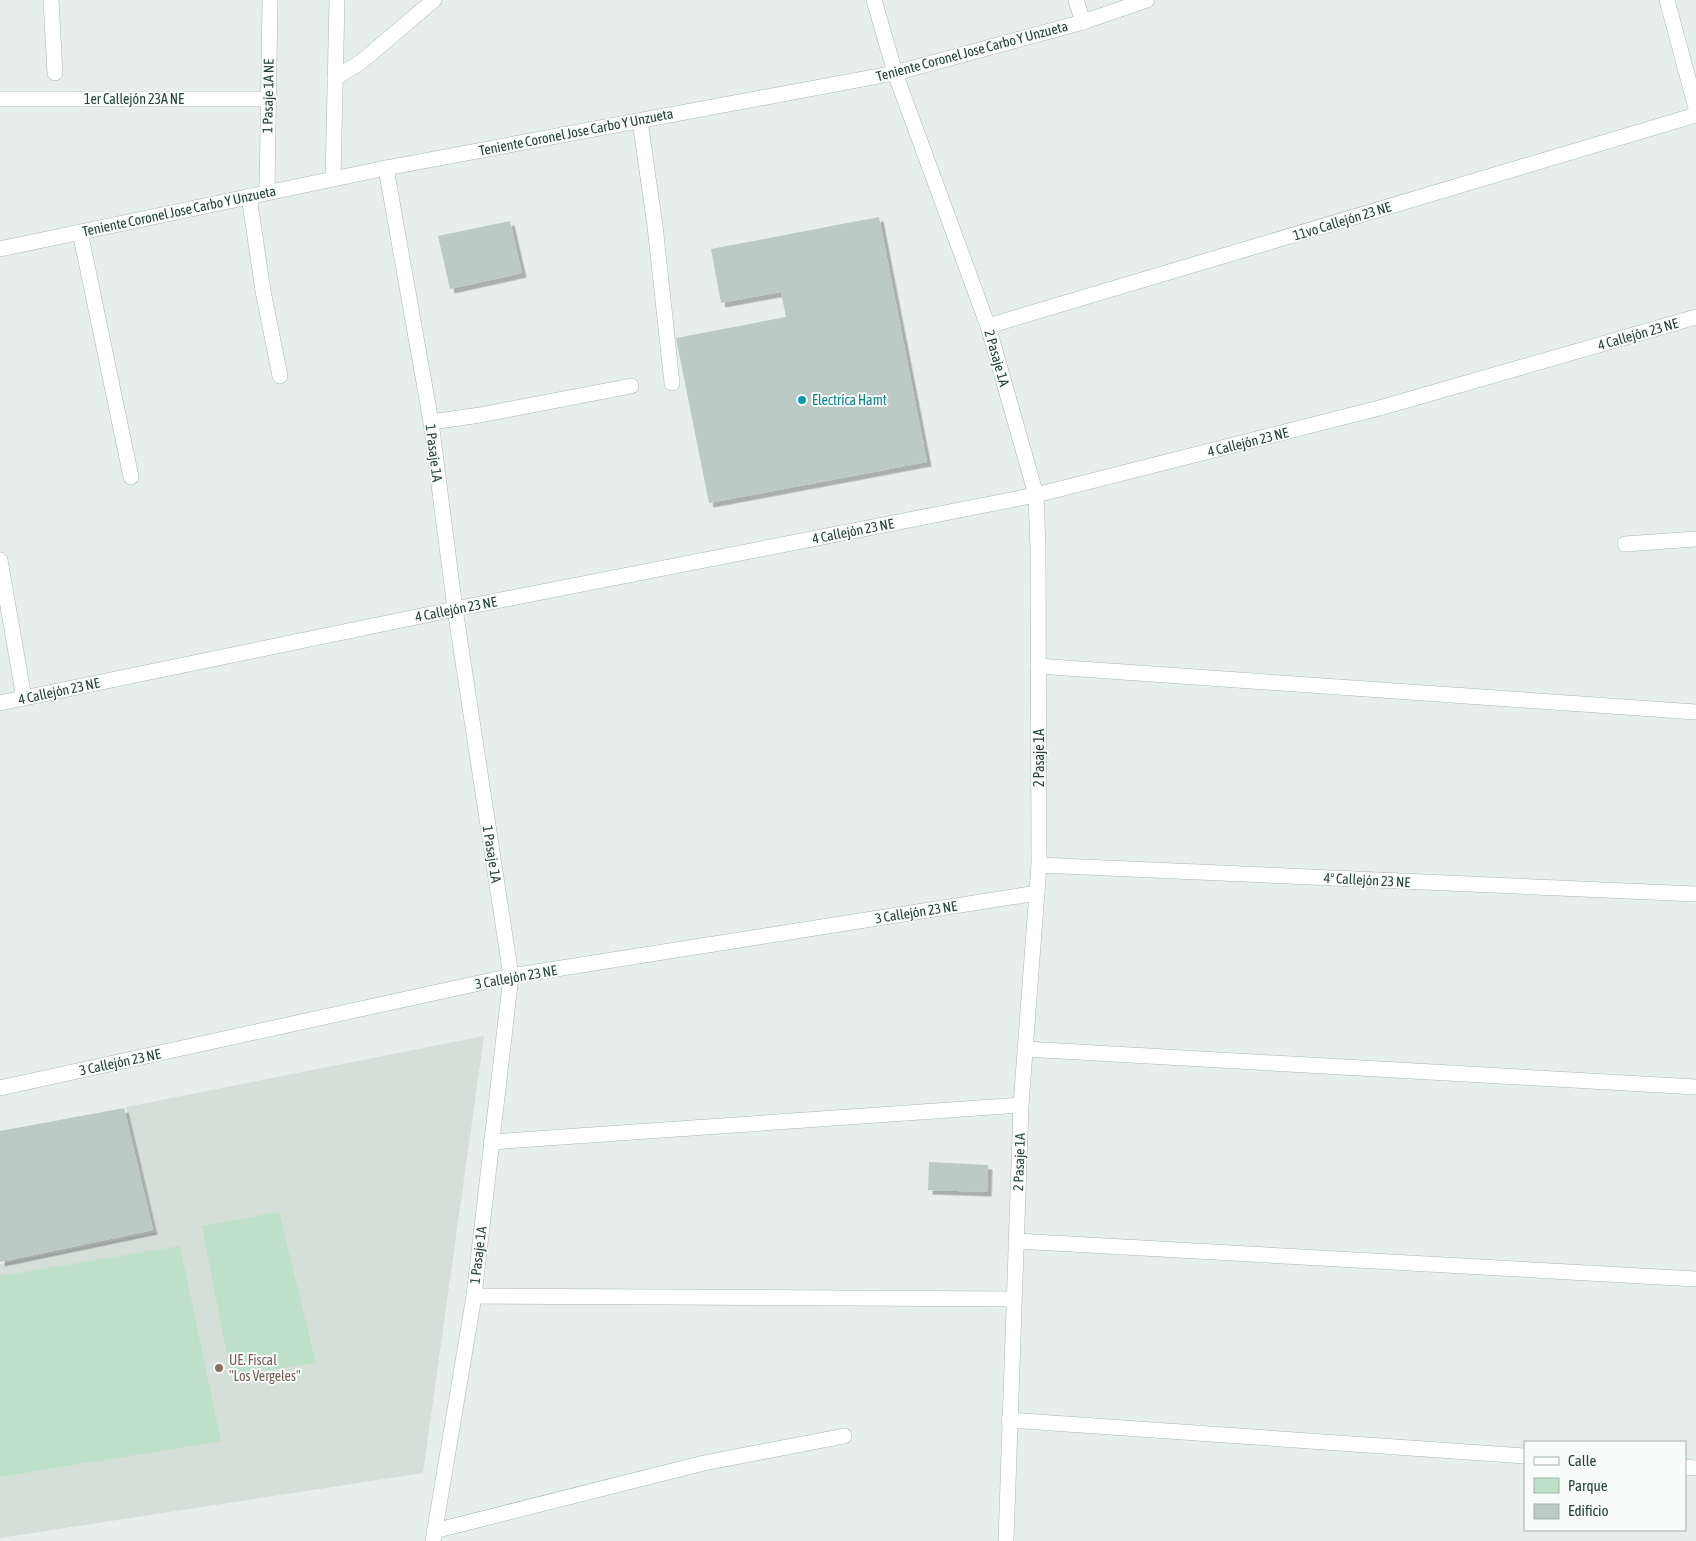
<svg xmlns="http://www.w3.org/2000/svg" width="1696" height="1541" viewBox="0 0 1696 1541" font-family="'Asap Condensed',sans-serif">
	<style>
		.built { fill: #d4dfda }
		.green { fill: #bfe0c8 }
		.building { fill: #bbcac4; filter: url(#shadow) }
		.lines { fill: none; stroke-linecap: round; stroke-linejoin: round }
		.minor-casing { stroke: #a8b8b2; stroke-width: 16 }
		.minor { stroke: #fff; stroke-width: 15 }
		.culture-dot { fill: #0f9aa8; stroke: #f7fbf9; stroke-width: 2 }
		.education-dot { fill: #8d6e63; stroke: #f7fbf9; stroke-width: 2 }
		.labels { text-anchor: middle; stroke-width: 4; stroke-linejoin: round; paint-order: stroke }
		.street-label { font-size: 14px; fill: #24423a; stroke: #f7fbf9 }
		.culture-label { font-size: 14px; fill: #0d838f; stroke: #f7fbf9; text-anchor: start }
		.education-label { font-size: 14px; fill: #785e54; stroke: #f7fbf9; text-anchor: start }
	</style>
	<defs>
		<filter id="shadow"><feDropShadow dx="4.5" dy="4.5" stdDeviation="0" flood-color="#0004"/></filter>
	</defs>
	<rect width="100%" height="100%" fill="#e6efeb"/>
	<path class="built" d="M484,1036L423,1473L0,1538V1264L157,1232L126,1107Z"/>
	<g class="green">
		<path d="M279,1212L316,1363L231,1376L202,1226Z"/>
		<path d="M180,1246L221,1441L0,1477V1276Z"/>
	</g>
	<g class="building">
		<path d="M879,217L927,462L709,503L676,338L786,317L781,292L721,303L711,249Z"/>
		<path d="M510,221L522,273L450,289L438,236Z"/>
		<path d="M124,1108L153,1230L0,1262V1131Z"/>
		<path d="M929,1162L988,1165L987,1192L928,1190Z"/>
	</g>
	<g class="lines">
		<g class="minor-casing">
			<g id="minor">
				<path d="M51,0L55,73"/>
				<path d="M874,0L895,73L988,326L1036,495L1038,549L1039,865L1021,1105L1006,1541"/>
				<path d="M1076,0L1083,22"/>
				<path d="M1667,0L1696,108"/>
				<path d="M335,78L361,62L434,0"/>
				<path d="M0,99H268"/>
				<path d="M640,121L655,226L672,383"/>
				<path d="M386,168L431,422L455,609L511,976L474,1296L433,1541"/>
				<path d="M333,179L337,0"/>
				<path d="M267,192L270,0"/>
				<path d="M249,196L263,291L280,376"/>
				<path d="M80,232L131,477"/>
				<path d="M0,249L386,168L895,73L1083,22L1147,0"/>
				<path d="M988,326L1696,115"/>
				<path d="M431,422L480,415L631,386"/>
				<path d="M1625,544L1696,539"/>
				<path d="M0,560L24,698"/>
				<path d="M1038,666L1696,712"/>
				<path d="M0,703L455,609L1036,495L1383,407L1696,317"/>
				<path d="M1039,865L1696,894"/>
				<path d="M1025,1049L1696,1087"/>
				<path d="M0,1088L511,976L1037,893"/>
				<path d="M491,1142L1021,1105"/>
				<path d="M1016,1241L1696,1279"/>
				<path d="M474,1296L1013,1299"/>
				<path d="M1009,1420L1525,1456"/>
				<path d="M1685,1467L1696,1468"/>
				<path d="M434,1531L704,1463L844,1436"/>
			</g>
		</g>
		<use href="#minor" class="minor"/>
	</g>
	<circle class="culture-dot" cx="802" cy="400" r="5"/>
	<circle class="education-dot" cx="219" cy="1368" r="5"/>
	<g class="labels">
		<g class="street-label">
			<text transform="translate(972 51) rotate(-15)" y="5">Teniente Coronel Jose Carbo Y Unzueta</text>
			<text transform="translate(268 96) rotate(-89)" y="5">1 Pasaje 1A NE</text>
			<text x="134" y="104">1er Callejón 23A NE</text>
			<text transform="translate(576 132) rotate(-11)" y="5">Teniente Coronel Jose Carbo Y Unzueta</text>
			<text transform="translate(179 211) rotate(-12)" y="5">Teniente Coronel Jose Carbo Y Unzueta</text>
			<text transform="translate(1342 221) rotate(-17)" y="5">11vo Callejón 23 NE</text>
			<text transform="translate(1638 334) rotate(-16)" y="5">4 Callejón 23 NE</text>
			<text transform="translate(997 358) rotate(74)" y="5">2 Pasaje 1A</text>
			<text transform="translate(1248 442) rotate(-14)" y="5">4 Callejón 23 NE</text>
			<text transform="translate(434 453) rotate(83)" y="5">1 Pasaje 1A</text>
			<text transform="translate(853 531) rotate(-11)" y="5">4 Callejón 23 NE</text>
			<text transform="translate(456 609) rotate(-11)" y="5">4 Callejón 23 NE</text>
			<text transform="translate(59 691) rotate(-12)" y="5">4 Callejón 23 NE</text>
			<text transform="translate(1039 758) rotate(-90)" y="5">2 Pasaje 1A</text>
			<text transform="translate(492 854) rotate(81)" y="5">1 Pasaje 1A</text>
			<text transform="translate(1367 880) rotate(3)" y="5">4° Callejón 23 NE</text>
			<text transform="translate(916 912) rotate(-9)" y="5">3 Callejón 23 NE</text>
			<text transform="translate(516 977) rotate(-10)" y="5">3 Callejón 23 NE</text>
			<text transform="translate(120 1062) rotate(-12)" y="5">3 Callejón 23 NE</text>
			<text transform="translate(1019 1162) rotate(-88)" y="5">2 Pasaje 1A</text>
			<text transform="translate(478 1255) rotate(-83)" y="5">1 Pasaje 1A</text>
		</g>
		<g class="culture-label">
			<text x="812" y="405">Electríca Hamt</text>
		</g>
		<g class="education-label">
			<text x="229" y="1365">UE. Fiscal<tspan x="229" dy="16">"Los Vergeles"</tspan></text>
		</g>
	</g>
	<rect x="1524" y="1441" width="162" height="90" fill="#f7fbf9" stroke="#a3b1ad"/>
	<rect x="1534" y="1457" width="25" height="8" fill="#ffffff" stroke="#a3b1ad"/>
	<text x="1568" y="1466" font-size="15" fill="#24423a">Calle</text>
	<rect x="1534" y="1478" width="25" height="15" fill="#bfe0c8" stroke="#a3b1ad"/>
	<text x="1568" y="1491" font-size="15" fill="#24423a">Parque</text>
	<rect x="1534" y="1504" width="25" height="15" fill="#bbcac4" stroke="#a3b1ad"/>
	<text x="1568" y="1516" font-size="15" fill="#24423a">Edificio</text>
</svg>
